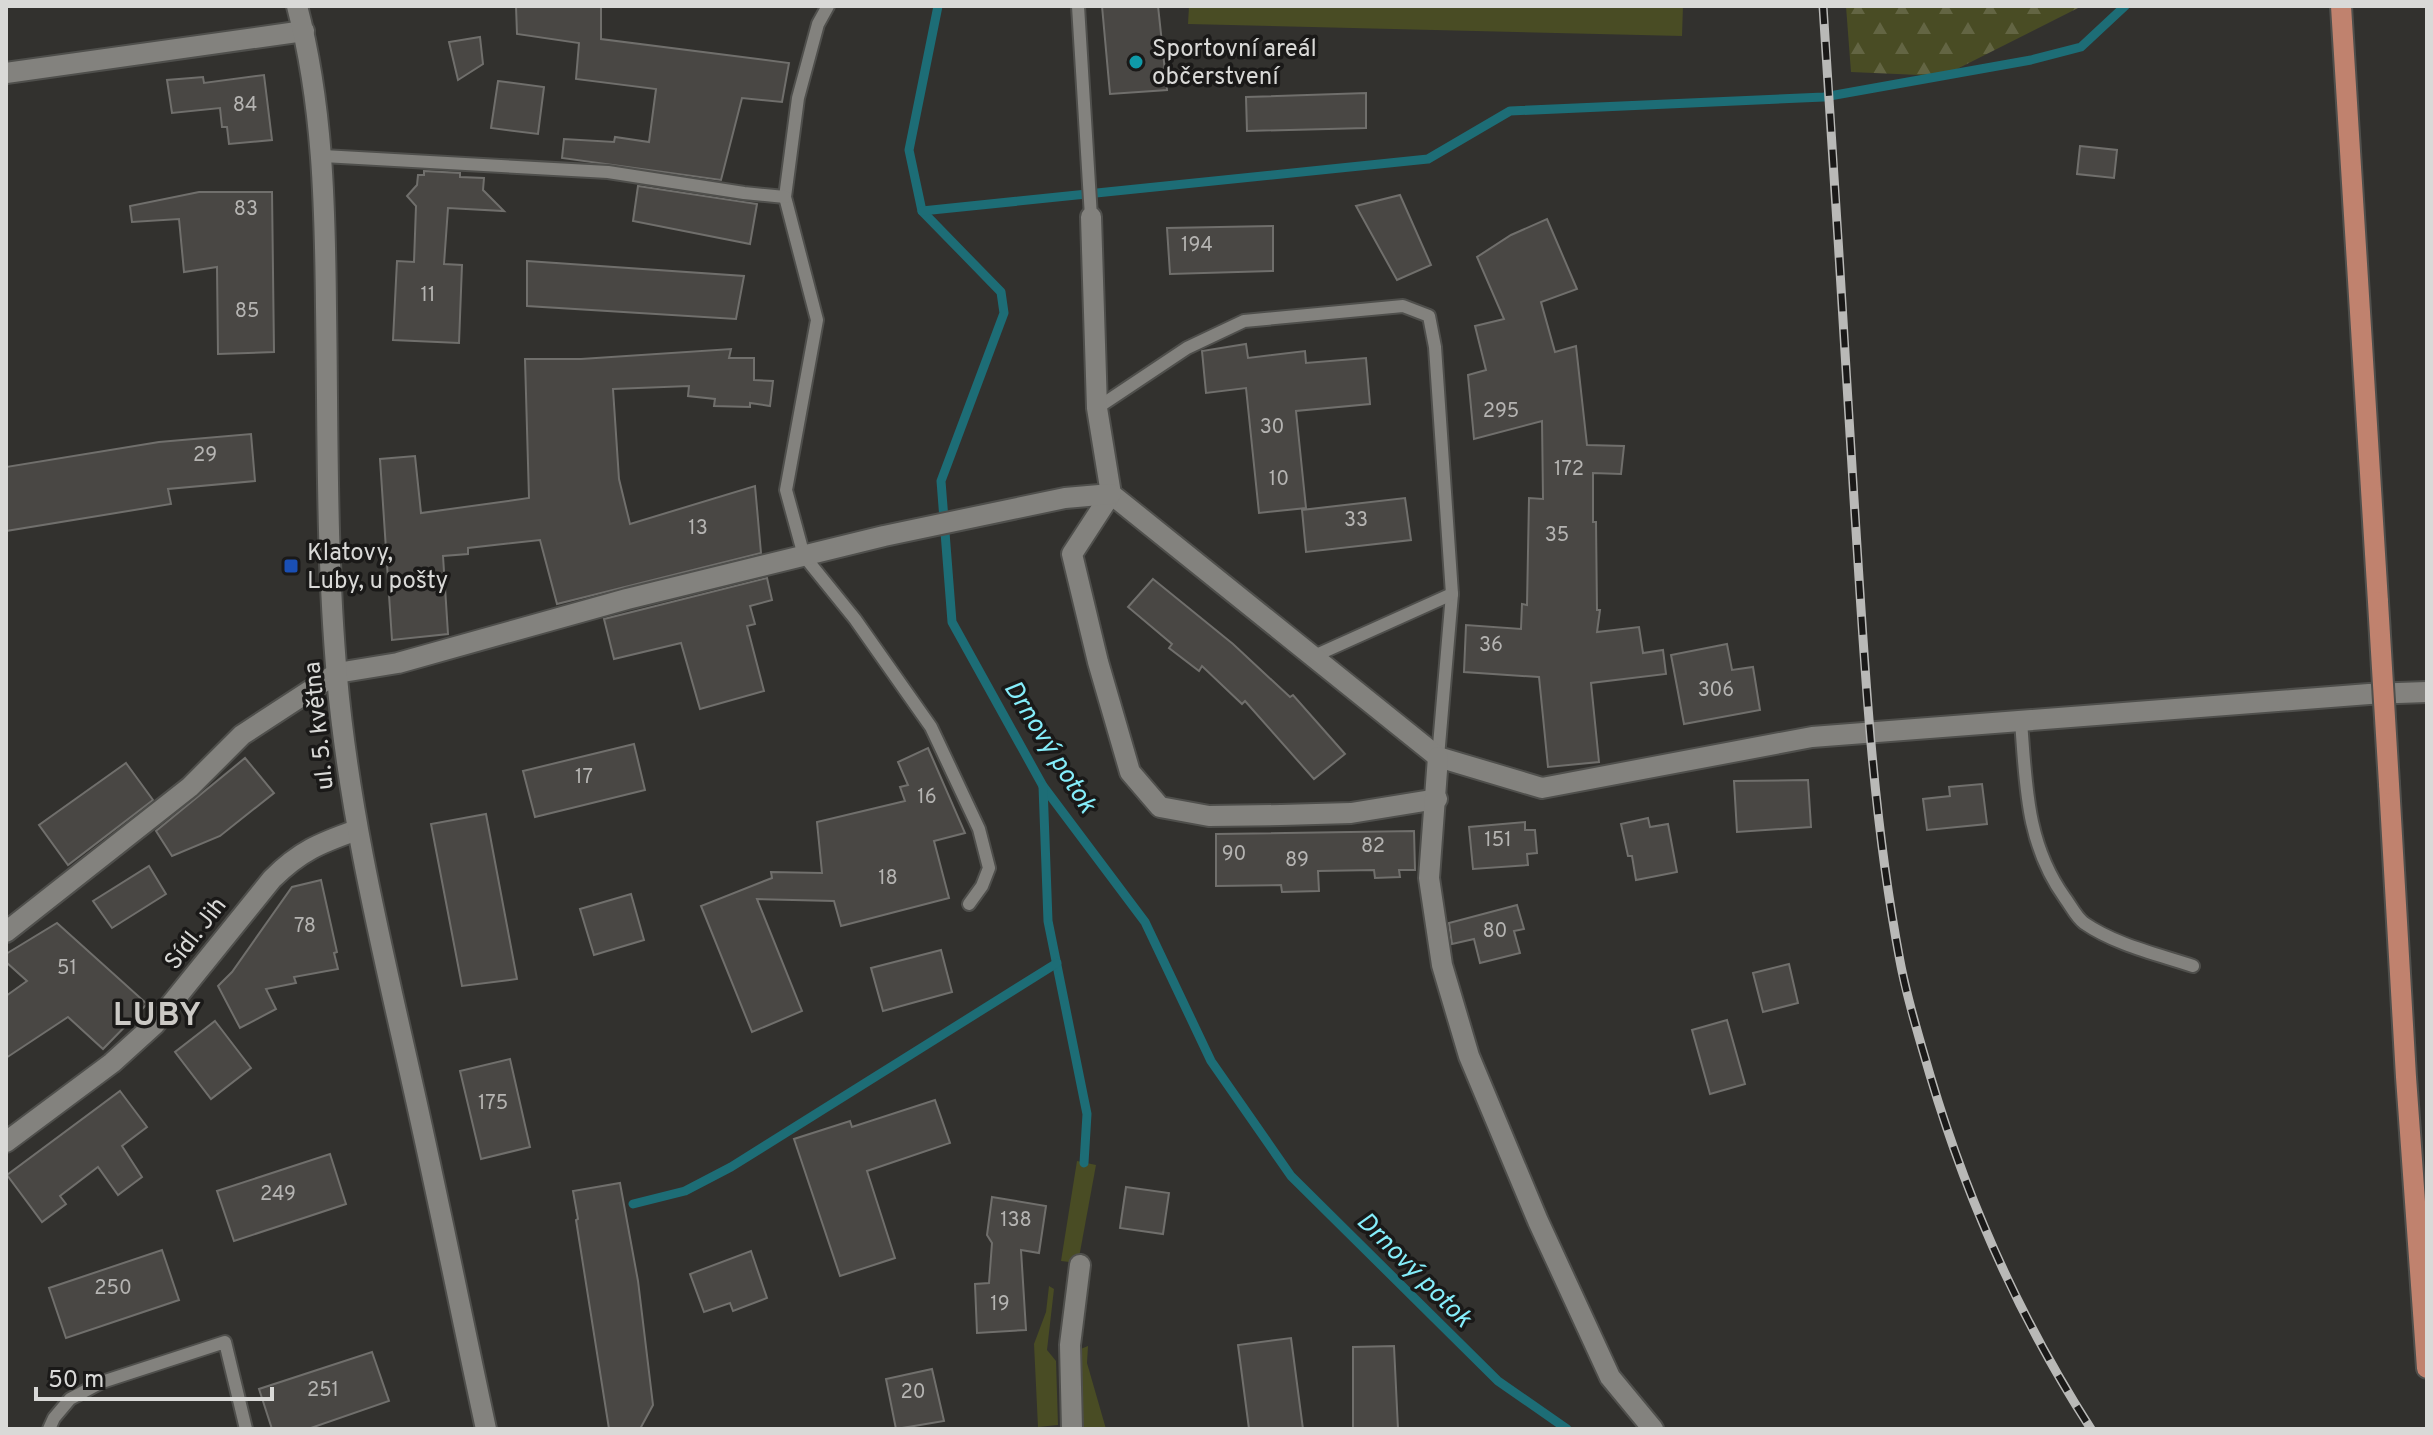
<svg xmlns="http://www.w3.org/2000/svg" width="2433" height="1435" viewBox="0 0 2433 1435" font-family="Overpass,sans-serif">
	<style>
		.grass { fill: #494c24 }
		.forest { fill: url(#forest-firs) }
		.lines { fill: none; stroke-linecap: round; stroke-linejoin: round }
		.stream { stroke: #1d6d76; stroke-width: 9 }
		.building { fill: #494744; stroke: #706f6c; stroke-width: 2 }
		.lane-casing { stroke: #4f4f4c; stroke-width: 16 }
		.street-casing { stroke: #4f4f4c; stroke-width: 24 }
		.secondary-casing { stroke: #4f4f4c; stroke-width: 24 }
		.primary-casing { stroke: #4f4f4c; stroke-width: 24 }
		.lane { stroke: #83827e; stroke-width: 12 }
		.street { stroke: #83827e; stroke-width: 20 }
		.secondary { stroke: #83827e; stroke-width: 20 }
		.primary { stroke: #c0826e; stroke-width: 20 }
		.rail-casing { stroke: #b9b9b7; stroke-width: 9 }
		.rail { stroke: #1a1918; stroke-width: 6; stroke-dasharray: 18; stroke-linecap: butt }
		.primary-bridge-casing { stroke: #4f4f4c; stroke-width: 24; stroke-linecap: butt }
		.primary-bridge { stroke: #c0826e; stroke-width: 20 }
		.culture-dot { fill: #0f9aa8; stroke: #1a1918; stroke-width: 3 }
		.transit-dot { fill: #1a4fb4; stroke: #1a1918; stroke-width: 3 }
		.labels { text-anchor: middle; stroke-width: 7; stroke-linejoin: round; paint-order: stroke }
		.number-label { font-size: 20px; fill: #b5b4b2 }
		.poi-label { font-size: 24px; fill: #d9d9d7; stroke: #1a1918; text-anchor: start }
		.street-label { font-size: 24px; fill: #d9d9d7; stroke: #1a1918 }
		.water-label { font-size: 26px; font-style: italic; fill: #85eefb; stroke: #1a1918 }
		.district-label { font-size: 32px; font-weight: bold; letter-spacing: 2px; fill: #cbc9c5; stroke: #1a1918 }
	</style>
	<defs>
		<pattern id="forest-firs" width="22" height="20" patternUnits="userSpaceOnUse" patternTransform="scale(2)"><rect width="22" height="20" fill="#494c24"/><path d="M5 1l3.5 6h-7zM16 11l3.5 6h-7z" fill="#636543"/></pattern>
	</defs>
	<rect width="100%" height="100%" fill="#32312e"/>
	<g class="grass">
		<path d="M1189,6H1683L1682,36L1188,24Z"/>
		<path d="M1077,1161L1096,1165L1078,1263L1061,1261Z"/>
		<path d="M1049,1286L1054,1289L1047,1350L1056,1361L1058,1425L1038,1427L1034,1344L1046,1312Z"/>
		<path d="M1088,1346L1087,1363L1106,1429H1084L1082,1413L1078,1406V1350Z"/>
	</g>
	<path class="forest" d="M1846,6H2082L1943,76L1851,72Z"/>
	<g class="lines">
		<g class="stream">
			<path d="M938,6L909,150L922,211L1001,292L1004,313L941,481L952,622L1043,786L1145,922L1211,1061L1291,1176L1498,1381L1567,1429"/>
			<path d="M922,211L1428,159L1510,111L1824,97L2031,60L2081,47L2125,6"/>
			<path d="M1043,786L1048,921L1087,1114L1084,1163"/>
			<path d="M633,1204L685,1191L731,1167L1057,963"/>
		</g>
	</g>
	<g class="building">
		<path d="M516,6H601V39L789,63L782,102L742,98L721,180L562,158L564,139L614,142L615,137L649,142L656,89L576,79L579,43L517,34Z"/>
		<path d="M1102,6H1158L1167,90L1110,94Z"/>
		<path d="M480,37L483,64L458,80L449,42Z"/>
		<path d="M264,75L272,140L229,144L227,127H222L220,108L172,113L167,80L203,77L204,83Z"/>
		<path d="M498,81L544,87L538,134L491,128Z"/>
		<path d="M1366,93V128L1247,131L1246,97Z"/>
		<path d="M2080,146L2117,150L2114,178L2077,174Z"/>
		<path d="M424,171L460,173V177L484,178L483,190L504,211L448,208L444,264L462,265L459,343L393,340L397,261L414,262L416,206L407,196L417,185L418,175H424Z"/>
		<path d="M638,186L757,204L750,244L633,221Z"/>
		<path d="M199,192H272L274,352L218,354L217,267L184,272L179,219L132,222L130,206Z"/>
		<path d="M1400,195L1431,265L1397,280L1356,206Z"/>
		<path d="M1547,219L1577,289L1541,302L1555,352L1576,346L1587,445L1624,446L1621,474L1593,473V522H1596L1597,610H1600L1597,632L1639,627L1643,653L1663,650L1666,674L1591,683L1599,762L1548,767L1539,677L1464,672L1466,625L1521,629L1522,604L1527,605L1529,498L1543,499L1542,421L1474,439L1468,375L1486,370L1475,326L1504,319L1477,257L1511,235Z"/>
		<path d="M1273,226V271L1170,274L1167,228Z"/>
		<path d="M527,261L744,276L736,319L527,306Z"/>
		<path d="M1246,344L1248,358L1305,351L1306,363L1366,358L1370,404L1296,411L1306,508L1259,513L1246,388L1206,393L1202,351Z"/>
		<path d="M731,349L729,358H754V380L773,381L770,406L750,403V407L714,406L715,399L688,396L689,386L613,389L619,479L630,524L755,486L761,553L557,604L540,540L468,548V554L443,556L448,634L392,640L380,459L415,456L421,513L529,498L525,359H581Z"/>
		<path d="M251,434L255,481L168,489L171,504L6,531V467L159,442Z"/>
		<path d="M1405,498L1411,540L1306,552L1302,510Z"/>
		<path d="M767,578L772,600L750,606L755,624L747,626L764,691L700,709L681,643L614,659L604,619Z"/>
		<path d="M1153,579L1233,644L1290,697L1293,695L1345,754L1314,779L1245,701L1242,704L1202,666L1199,671L1169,648L1172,644L1128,607Z"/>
		<path d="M1727,644L1732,670L1753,667L1760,710L1684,724L1671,655Z"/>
		<path d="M634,744L645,790L535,817L523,771Z"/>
		<path d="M928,748L965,833L934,841L949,898L841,926L834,901L757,899L802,1011L752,1032L701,906L772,878L771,872L822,873L817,822L905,801L900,787L908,785L898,762Z"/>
		<path d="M245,758L274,793L220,836L172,856L156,831Z"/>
		<path d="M126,763L153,800L68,865L39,825Z"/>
		<path d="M1808,780L1811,827L1737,832L1734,781Z"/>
		<path d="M1982,784L1987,824L1927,830L1923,799L1950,796L1949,787Z"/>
		<path d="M486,814L517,979L462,986L431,824Z"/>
		<path d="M1648,818L1650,827L1668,824L1677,872L1636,880L1632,856H1628L1621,824Z"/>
		<path d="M1525,822V830H1535L1537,853L1527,854L1528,865L1473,869L1469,827Z"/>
		<path d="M1414,831L1415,870H1399L1400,877L1375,878L1374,870L1318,871L1319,891L1282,892L1281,885L1216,886V834Z"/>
		<path d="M149,866L166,894L112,928L93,901Z"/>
		<path d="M321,880L337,952L334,953L338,969L294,977L296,983L266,989L276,1009L240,1028L218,986L232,972L292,887Z"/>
		<path d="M631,894L644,940L594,955L580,909Z"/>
		<path d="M1517,905L1524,929L1514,931L1520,953L1480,963L1474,939L1452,944L1449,923Z"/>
		<path d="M57,923L147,1004L103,1049L68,1017L6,1058V996L27,981L6,962V954Z"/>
		<path d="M941,950L952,992L883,1011L871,968Z"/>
		<path d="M1789,964L1798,1003L1763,1012L1753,973Z"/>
		<path d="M1727,1020L1745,1084L1710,1094L1692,1030Z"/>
		<path d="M215,1021L251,1068L211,1099L175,1052Z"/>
		<path d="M510,1059L530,1147L481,1159L460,1071Z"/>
		<path d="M120,1091L147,1127L122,1146L142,1177L118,1195L98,1167L60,1196L66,1204L42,1222L7,1175Z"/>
		<path d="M935,1100L950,1143L867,1171L895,1258L840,1276L794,1139L850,1121L852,1127Z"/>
		<path d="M330,1154L346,1204L234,1241L217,1191Z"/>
		<path d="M620,1183L638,1281L653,1405L640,1429H609L576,1220L578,1219L573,1191Z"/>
		<path d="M1126,1187L1169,1193L1163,1234L1120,1228Z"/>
		<path d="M992,1197L1046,1206L1039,1253L1021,1250L1026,1330L977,1333L975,1284L989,1283L992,1243L987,1235Z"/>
		<path d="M162,1250L179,1300L66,1338L49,1288Z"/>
		<path d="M751,1251L767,1298L733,1311L730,1303L704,1312L690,1274Z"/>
		<path d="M1291,1338L1303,1429H1249L1238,1345Z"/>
		<path d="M1394,1346L1398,1429H1353V1347Z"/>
		<path d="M372,1352L389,1401L308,1429H272L259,1389Z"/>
		<path d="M932,1369L944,1421L896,1429L886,1379Z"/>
	</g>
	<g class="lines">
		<g class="lane-casing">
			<g id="lane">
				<path d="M828,6L818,24L798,98L785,197L817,320L786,490L804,556L855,619L931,727L979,829L989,868L982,886L969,904"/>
				<path d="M1078,6L1091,217"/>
				<path d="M323,156L608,172L744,193L785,197"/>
				<path d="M1097,408L1187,348L1244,321L1403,306L1429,316L1435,347L1452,594L1438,757"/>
				<path d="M1312,657L1452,594"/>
				<path d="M2021,721C2026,785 2026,844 2065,898C2071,906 2076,917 2084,923C2116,945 2157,954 2193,966"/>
				<path d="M49,1429L54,1418L70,1399L102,1382L225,1342L246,1429"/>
			</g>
		</g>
		<g class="street-casing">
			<g id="street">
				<path d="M6,73L304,31"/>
				<path d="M1091,217L1097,408L1111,494L1438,757L1542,788L1812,737L2369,694L2427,692"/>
				<path d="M1111,494L1072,554L1098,662L1130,772L1160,807L1209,816L1281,815L1351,813L1437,799"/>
				<path d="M1438,757L1429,878L1442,965L1469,1056L1538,1221L1610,1377L1653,1429"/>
				<path d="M6,932L190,787L242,735L337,673L398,663L627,599L884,536L1065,498L1111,494"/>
				<path d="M6,1142L112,1063L155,1024L272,879C300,851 320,843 357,830"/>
				<path d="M1072,1429L1070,1345L1080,1265"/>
			</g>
		</g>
		<g class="secondary-casing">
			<path id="secondary" d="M297,6C323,105 325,206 326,308C328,430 326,554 337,677C349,814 382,948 412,1082C438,1197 461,1313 486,1429"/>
		</g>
		<g class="primary-casing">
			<g id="primary">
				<path d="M2341,6L2378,602"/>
				<path d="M2389,784L2406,1077L2427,1368"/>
			</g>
		</g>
		<use href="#lane" class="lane"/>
		<use href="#street" class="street"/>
		<use href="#secondary" class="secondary"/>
		<use href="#primary" class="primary"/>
		<g class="rail-casing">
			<path id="rail" d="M1823,6C1834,170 1844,335 1854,499C1864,653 1871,808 1900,961C1907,999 1919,1037 1930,1075C1967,1200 2020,1319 2091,1429"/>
		</g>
		<use href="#rail" class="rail"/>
		<g class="primary-bridge-casing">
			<path id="primary-bridge" d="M2378,602L2389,784"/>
		</g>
		<use href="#primary-bridge" class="primary-bridge"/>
	</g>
	<circle class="culture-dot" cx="1136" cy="62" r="8"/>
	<rect class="transit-dot" x="283" y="558" width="16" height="16" rx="4"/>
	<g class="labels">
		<g class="number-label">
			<text x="245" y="111">84</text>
			<text x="246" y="215">83</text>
			<text x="1197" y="251">194</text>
			<text x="428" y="301">11</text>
			<text x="247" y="317">85</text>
			<text x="1501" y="417">295</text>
			<text x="1272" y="433">30</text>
			<text x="205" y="461">29</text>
			<text x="1569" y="475">172</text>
			<text x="1279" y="485">10</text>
			<text x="1356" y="526">33</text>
			<text x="698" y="534">13</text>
			<text x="1557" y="541">35</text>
			<text x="1491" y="651">36</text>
			<text x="1716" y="696">306</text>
			<text x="584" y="783">17</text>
			<text x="927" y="803">16</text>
			<text x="1498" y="846">151</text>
			<text x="1373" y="852">82</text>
			<text x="1234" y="860">90</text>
			<text x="1297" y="866">89</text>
			<text x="888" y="884">18</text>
			<text x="305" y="932">78</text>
			<text x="1495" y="937">80</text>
			<text x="67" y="974">51</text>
			<text x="493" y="1109">175</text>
			<text x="278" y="1200">249</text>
			<text x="1016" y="1226">138</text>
			<text x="113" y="1294">250</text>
			<text x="1000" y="1310">19</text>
			<text x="323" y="1396">251</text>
			<text x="913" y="1398">20</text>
		</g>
		<g class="poi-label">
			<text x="1152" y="56">Sportovní areál<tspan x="1152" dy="28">občerstvení</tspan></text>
			<text x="307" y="560">Klatovy,<tspan x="307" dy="28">Luby, u pošty</tspan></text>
		</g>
		<g class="street-label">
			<text transform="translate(318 726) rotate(-96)" y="8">ul. 5. května</text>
			<text transform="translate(195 933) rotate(-52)" y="8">Sídl. Jih</text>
		</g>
		<g class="water-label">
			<text transform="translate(1051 746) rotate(58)" y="9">Drnový potok</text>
			<text transform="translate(1415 1269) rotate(45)" y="9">Drnový potok</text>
		</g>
		<g class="district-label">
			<text x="158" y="1025">LUBY</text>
		</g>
	</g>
	<rect width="2433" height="1435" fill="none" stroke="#d9d9d7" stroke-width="16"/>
	<path d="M36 1387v12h236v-12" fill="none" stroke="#d9d9d7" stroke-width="4"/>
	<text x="48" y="1387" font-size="24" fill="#d9d9d7" stroke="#1a1918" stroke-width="6" paint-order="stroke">50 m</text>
</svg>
